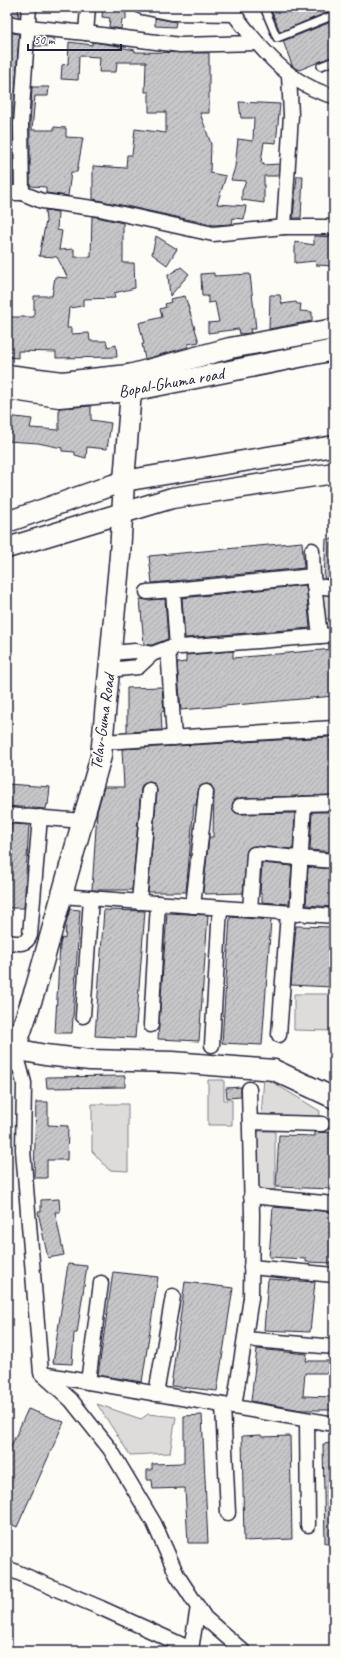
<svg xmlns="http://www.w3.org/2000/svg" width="341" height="1658" viewBox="0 0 341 1658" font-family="Caveat,sans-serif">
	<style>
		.grass { fill: #dddcdb; stroke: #807f8b }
		.building { fill: url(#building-hatch); stroke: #22223b }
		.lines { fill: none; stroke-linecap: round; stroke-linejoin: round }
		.lane-casing { stroke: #22223b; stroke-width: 10 }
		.street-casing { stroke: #22223b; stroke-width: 17 }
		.secondary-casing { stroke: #22223b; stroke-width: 23 }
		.lane { stroke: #fdfcf7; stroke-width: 7 }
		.street { stroke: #fdfcf7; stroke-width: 14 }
		.secondary { stroke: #fdfcf7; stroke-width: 20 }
		.labels { text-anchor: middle; stroke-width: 4; stroke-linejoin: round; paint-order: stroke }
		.street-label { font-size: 17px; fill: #22223b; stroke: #fdfcf7 }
	</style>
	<defs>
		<pattern id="building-hatch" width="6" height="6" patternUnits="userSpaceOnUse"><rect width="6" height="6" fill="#c6c6c8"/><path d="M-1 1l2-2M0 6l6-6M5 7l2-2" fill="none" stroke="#aaaaad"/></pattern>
	</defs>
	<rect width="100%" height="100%" fill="#fdfcf7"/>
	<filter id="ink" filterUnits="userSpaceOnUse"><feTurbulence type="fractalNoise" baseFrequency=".025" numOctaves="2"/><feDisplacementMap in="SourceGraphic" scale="8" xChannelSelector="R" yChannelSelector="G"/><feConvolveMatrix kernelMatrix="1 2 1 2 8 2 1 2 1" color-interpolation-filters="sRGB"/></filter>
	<g filter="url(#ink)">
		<g class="grass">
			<rect x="322" y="591" width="12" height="28"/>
			<path d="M294,994H333V1031L294,1030Z"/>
			<path d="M264,1077L320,1111L319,1120L261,1117Z"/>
			<path d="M208,1080H224V1100H232V1125H208Z"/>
			<path d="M92,1104H128V1171L109,1170L92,1151Z"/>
			<path d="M259,1131H275V1190H258L257,1134Z"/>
			<path d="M97,1404L141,1419L148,1414L176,1417L170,1453L130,1455Z"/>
		</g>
		<g class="building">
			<path d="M7,7H18L19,17L7,15Z"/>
			<path d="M270,7H326L328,12L280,32Z"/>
			<path d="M103,8L126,10V20L122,19L121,29L109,27L110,18L102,17Z"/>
			<path d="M155,18L176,22L175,27L155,26Z"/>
			<path d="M331,22L334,29V56L299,70L295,68L292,65L283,41Z"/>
			<path d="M7,32L19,34L13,123V184H8L7,181Z"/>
			<path d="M36,36L54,38L55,43L52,46H35Z"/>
			<path d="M69,42L92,45V42L119,46V47L135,50V52L209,53V113H200L211,144L210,173L226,176L217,204L246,206L244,219L233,218L232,224L214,225L93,199V166L126,168L127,155H132L135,129L166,133V112H149V92H145L146,62H117L116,72H99L100,57L79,56L78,80L61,79L62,65L68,64Z"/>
			<path d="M32,87H49L48,96H35L32,130H54V127L66,128V137L83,138L77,172H71L68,196L46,193V187L30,186V124Z"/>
			<path d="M239,102L280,104L276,143L264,142L261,162L263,163V165L279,164L278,176H264V203L242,200V191L246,181L231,180L235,167L238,139L253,141L254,118H241Z"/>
			<path d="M297,176H303L301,218H293Z"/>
			<path d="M45,210L58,212L57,230L62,231L59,250L74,249V257H91L92,216L123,223V263H134L135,288L114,293L115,298L83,299V306L69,308L67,328H71V334L89,333L90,341H106L108,347L116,345L117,357L56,358V352L18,351V358L7,357V317H34V296H52L55,277L68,278L57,257L39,256L46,221Z"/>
			<path d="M156,236L177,249L167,265L152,254Z"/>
			<path d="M314,236L334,237V266L316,265L315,261L295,263V242L314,245Z"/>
			<path d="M181,267L189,274L170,296L168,275Z"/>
			<path d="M214,273V276L250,274L256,329H250L251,333L240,334L239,329L208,333V323L219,322L215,302L208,303V296H202L201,274Z"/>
			<path d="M270,295H280L282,304L296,302L297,304H301L300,311L312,312V321L269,329Z"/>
			<path d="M185,296L199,342L188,344V347L145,359L142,344H144L139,323L162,317L160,309L166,307L165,304L171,302L170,299Z"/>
			<path d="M91,406V420L111,423L107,449L87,447L86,458L75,455V452L62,451V448L38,443L7,441V416L32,419L30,428L59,430V408Z"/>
			<path d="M326,539H334V579L324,578Z"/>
			<path d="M302,542L304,568L152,583L149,556Z"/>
			<path d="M306,585L310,628L185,638L182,598Z"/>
			<path d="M140,599L148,600L165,599L168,639L152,645L144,644Z"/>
			<path d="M333,649L334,696L181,710L177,663L186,662V655L233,651V658Z"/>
			<path d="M162,687L164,711L161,712L162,730L127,732V688Z"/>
			<path d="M330,737L332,774H334L333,795L240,798L233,802V810L240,814L295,813L293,849L255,846L247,850L243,893L205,894L203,892L209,837H213L214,793L211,785L207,784L199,787L196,805H194L186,892H148L157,791L154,783L149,782L142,785L141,789L132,890H92L97,812L104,787H124L122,749Z"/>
			<path d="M7,784L50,787L48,805L47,804L46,809L7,806Z"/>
			<path d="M312,812H334V852L310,850Z"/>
			<path d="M11,824L29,825L24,908H7L9,850H10Z"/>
			<path d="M262,863L292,866L289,904L262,902V894H260Z"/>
			<path d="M308,867L334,869V907L306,905Z"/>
			<path d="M70,909L80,910L72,1033H55L60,944L62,938L65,939L66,923Z"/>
			<path d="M104,910L145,911L135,1038L95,1036Z"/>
			<path d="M167,913L208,915L199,1041L158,1039Z"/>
			<path d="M230,917L271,920L262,1045L222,1043Z"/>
			<path d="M296,926L334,927L332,987L291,985Z"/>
			<path d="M125,1076V1087L47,1088L46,1077Z"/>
			<path d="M241,1087V1097L227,1098L226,1088Z"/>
			<path d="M36,1102H48V1125L68,1126L67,1160H47V1178H34Z"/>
			<path d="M315,1132L334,1133L332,1167H334V1189L276,1187L279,1135L315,1136Z"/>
			<path d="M59,1199L60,1212H55L64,1255L48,1258L38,1212H41V1200Z"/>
			<path d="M273,1207L334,1212V1263L306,1262V1259L269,1257Z"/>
			<path d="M68,1264L87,1266L77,1333H74L72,1364L53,1363Z"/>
			<path d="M113,1272L158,1277L142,1382L98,1375Z"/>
			<path d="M268,1279L315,1282L310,1332L264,1330Z"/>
			<path d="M185,1282L233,1288L217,1391L171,1386Z"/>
			<path d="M257,1349L307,1354L306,1361H334V1373H305L303,1396L334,1397V1410H301L251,1401Z"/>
			<path d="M28,1409L64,1422L17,1527L7,1522V1455Z"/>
			<path d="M202,1415L208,1543H188L185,1488L153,1489L152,1480H147V1470H152V1464L184,1463V1416Z"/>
			<path d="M261,1435L262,1437L290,1436L292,1539L244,1541L242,1436Z"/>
			<path d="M334,1443V1542L325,1543L323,1444Z"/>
		</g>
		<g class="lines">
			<g class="lane-casing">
				<g id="lane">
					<path d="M264,7L277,38L334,15"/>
					<path d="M321,66L334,61"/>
				</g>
			</g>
			<g class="street-casing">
				<g id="street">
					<path d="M142,7L172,13L234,14C260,48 290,86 334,96"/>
					<path d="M7,23L28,27L86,33L88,7"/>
					<path d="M86,33L180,45L257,43"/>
					<path d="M289,75L291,115L284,227H334"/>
					<path d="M7,193H22L42,201L100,209L213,234L284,227"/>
					<path d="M22,193L21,124L29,7"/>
					<path d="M312,550L313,576"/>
					<path d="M314,586L334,588"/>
					<path d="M147,592L173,590"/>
					<path d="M177,647L173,590L313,576L320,636"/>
					<path d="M168,648L174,738"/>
					<path d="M111,653L135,651L152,654"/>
					<path d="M109,670L138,667L152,654L168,648L334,635"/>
					<path d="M102,742L334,728"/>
					<path d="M240,806L334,803"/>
					<path d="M7,815L83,821"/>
					<path d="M61,896L334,916"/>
					<path d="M139,902L149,790"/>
					<path d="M193,906L206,792"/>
					<path d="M250,910L254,854L334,861"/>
					<path d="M297,914L304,804"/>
					<path d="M7,942C17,943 26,946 30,935L40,817"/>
					<path d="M83,1016L91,898"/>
					<path d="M151,1025L158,903"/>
					<path d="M279,1035L288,913"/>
					<path d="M212,1045L220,908"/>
					<path d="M15,1049L24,1083L23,1150L41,1373L71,1400L110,1449L154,1523L177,1575L205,1618L243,1651"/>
					<path d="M250,1122L322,1124"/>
					<path d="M251,1196L334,1204"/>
					<path d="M251,1267L334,1275"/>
					<path d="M245,1339L334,1347"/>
					<path d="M42,1374L234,1407L251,1298L252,1215L249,1089"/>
					<path d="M88,1382L101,1283"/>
					<path d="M156,1394L173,1296"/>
					<path d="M223,1405L228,1513"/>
					<path d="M234,1407L334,1424"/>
					<path d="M307,1420L308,1525"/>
					<path d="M7,1568L101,1608L191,1649L198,1607"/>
				</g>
			</g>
			<g class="secondary-casing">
				<g id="secondary">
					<path d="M7,375L62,382L129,375L230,348L334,329"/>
					<path d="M7,389L59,397L131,391L334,350"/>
					<path d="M7,522L124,481L334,446"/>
					<path d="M7,548L172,498L334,473"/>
					<path d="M15,1049L45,1055L90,1060L173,1062L274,1070L334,1098"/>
					<path d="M7,1063L15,1049L36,987L101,756L120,555L124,481L131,391L129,375"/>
				</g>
			</g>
			<use href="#lane" class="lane"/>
			<use href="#street" class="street"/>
			<use href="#secondary" class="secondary"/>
		</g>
	</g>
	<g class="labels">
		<g class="street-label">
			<text transform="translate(171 382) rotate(-10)" y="6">Bopal-Ghuma road</text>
			<text transform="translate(102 722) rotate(-82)" y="6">Telav-Guma Road</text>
		</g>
	</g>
	<rect width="341" height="1658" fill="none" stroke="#fdfcf7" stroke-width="24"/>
	<rect x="12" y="12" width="317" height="1634" fill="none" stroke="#22223b" stroke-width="1.5" filter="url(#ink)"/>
	<path d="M28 44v6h93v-6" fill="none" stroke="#22223b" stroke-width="2"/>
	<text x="34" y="44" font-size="12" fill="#22223b" stroke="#fdfcf7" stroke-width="3" paint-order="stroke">50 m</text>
</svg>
